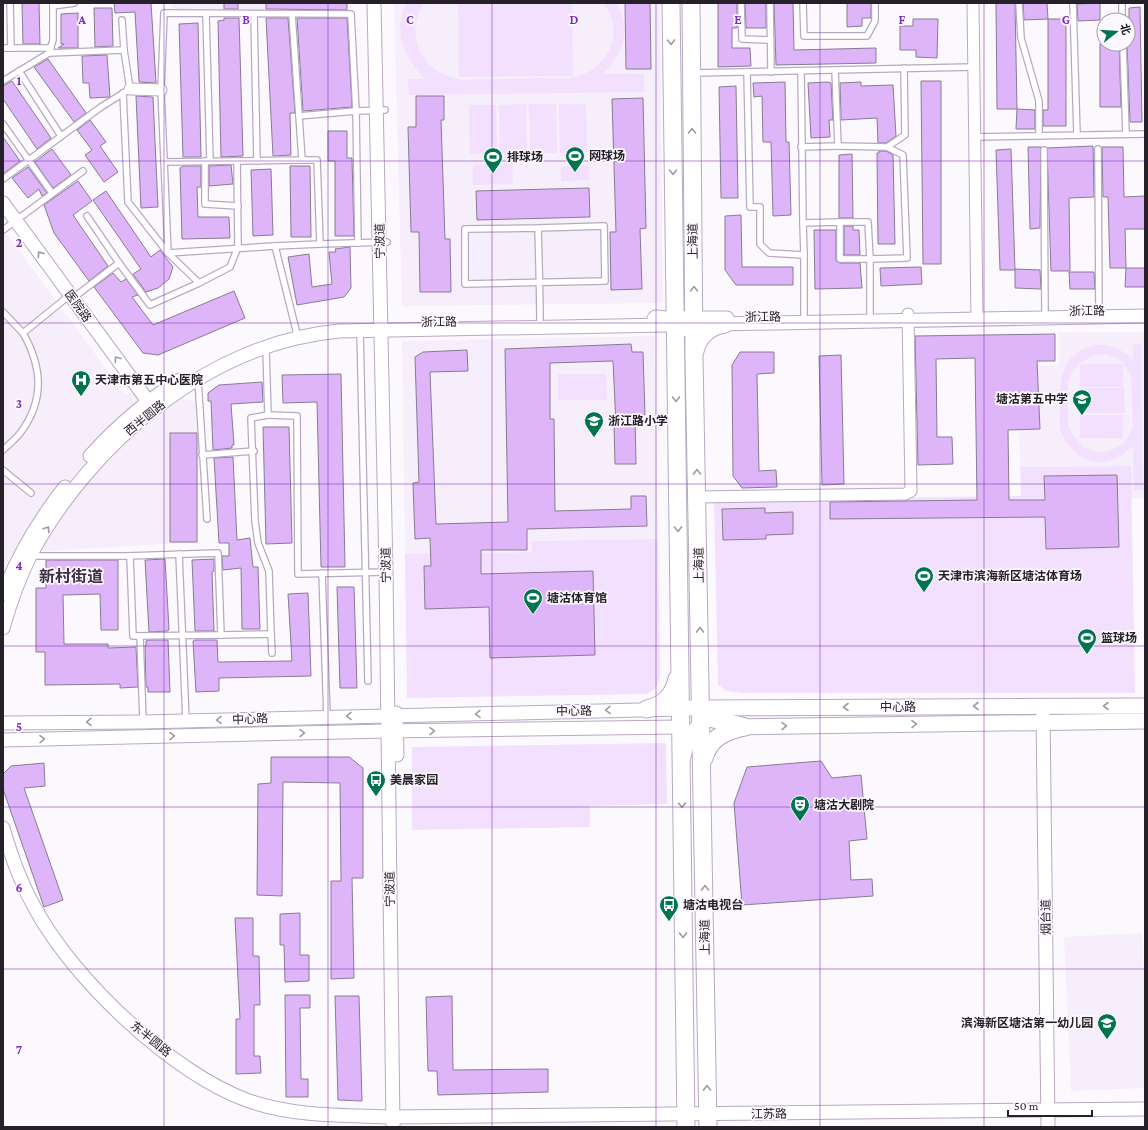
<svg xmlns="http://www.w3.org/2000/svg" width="1148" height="1130" viewBox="0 0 1148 1130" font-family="'Crimson Pro','Noto Sans SC',serif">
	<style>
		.built { fill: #f6eefb }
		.green { fill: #f2e0fe; fill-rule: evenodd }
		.building { fill: #dfb5f9; stroke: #897b93 }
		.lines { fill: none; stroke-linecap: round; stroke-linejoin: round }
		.service-casing { stroke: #b8a9c2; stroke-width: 8 }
		.minor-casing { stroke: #b8a9c2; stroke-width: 13 }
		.tertiary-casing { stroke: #b8a9c2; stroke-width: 15 }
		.secondary-casing { stroke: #b8a9c2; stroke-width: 17 }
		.primary-casing { stroke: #b8a9c2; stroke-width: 19 }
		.service { stroke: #fff; stroke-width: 5.5 }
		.minor { stroke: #fff; stroke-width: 11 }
		.tertiary { stroke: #fff; stroke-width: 13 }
		.secondary { stroke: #fff; stroke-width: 15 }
		.primary { stroke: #fff; stroke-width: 17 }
		.oneway { stroke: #9d9b9f }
		.grid { fill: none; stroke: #7b2cbf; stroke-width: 1; stroke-opacity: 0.55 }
		.labels { text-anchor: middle; stroke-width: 3.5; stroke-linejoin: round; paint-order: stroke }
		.poi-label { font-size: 12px; font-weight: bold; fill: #262029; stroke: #fcf9fe; text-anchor: start }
		.street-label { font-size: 12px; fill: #262029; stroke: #fcf9fe }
		.district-label { font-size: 16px; font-weight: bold; fill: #3d3045; stroke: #fcf9fe }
		.grid-label { font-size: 13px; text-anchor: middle; font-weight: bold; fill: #7b2cbf; stroke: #fcf9fe; stroke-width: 3.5; stroke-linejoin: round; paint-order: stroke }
	</style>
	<rect width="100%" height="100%" fill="#fcf9fe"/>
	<g class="built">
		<path d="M171,3H321V10L172,11Z"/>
		<path d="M394,3H660L663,303L402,306Z"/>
		<path d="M3,229L124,393L195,401L197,433V542L12,553L3,572Z"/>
		<path d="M1059,332H1145V498L1131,499V466L1020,467L1018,366L1059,365Z"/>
		<path d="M655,336L658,539L533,541V552L405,554L402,341Z"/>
		<path d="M1142,933L1145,992V1088L1071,1091L1064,937Z"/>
	</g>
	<g class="green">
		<path d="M406,3H424C403,37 422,73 461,80C486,79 512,79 538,78C551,78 565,80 578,76C593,72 605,61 611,46C617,30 613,17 603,3H616C632,29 623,55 603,74H644V92L409,95L408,79H425C404,58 393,32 406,3Z"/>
		<path d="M458,3H572L573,76L459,77Z"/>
		<path d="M526,104L527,153H500L499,105Z"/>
		<path d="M529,104H556L557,153H530Z"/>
		<path d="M559,104H586L587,152L560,153Z"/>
		<path d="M469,105H496L497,153L470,154Z"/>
		<path d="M512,163L513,184L473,185V165Z"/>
		<path d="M589,165V180L561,181V166Z"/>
		<path d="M1133,344H1141L1143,490H1134L1133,446C1125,453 1116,460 1105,462C1084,465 1065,447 1060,428C1059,420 1060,412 1060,404C1060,378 1062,354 1092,346C1107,342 1122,349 1133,360ZM1106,354L1122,361L1131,376L1133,427L1127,439L1120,445L1114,449L1100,453L1083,447L1071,432L1068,425V383L1071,373L1081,362L1095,355Z"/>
		<rect x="1080" y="364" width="43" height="23"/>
		<path d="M558,374H606L607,400H558Z"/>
		<path d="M1079,388H1124L1125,413H1079Z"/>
		<rect x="1080" y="415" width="43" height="23"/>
		<path d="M1131,466L1135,693H742L727,691L718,685L714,500L1021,496L1020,467Z"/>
		<path d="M658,539L660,677L655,689L646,694L407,698L405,554L532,552V541Z"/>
		<path d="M666,743L667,804L590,806V827L412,830V747Z"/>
	</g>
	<g class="building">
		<path d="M22,3H39L40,44H23Z"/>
		<path d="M114,3H151L156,83L139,82L135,12L115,13Z"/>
		<rect x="224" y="3" width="14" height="6"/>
		<path d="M266,3H347V10L266,9Z"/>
		<path d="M625,3H650L651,69H626Z"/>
		<path d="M718,3H737V28H732V48H750L751,66L718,67Z"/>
		<path d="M745,3H766V28H746Z"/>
		<path d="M774,3H793L794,50L876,48V63L776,65Z"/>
		<path d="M847,3H871V18H862V26L847,27Z"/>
		<path d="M996,3H1015L1017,109H997Z"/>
		<path d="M1023,3H1047L1048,19L1024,20Z"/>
		<path d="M1100,3V20L1078,21L1077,4Z"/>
		<path d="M1140,7L1142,122H1130L1127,44H1129V8Z"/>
		<path d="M94,8H112L113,46L95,47Z"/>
		<path d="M78,13V48H58L64,44H61V14Z"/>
		<path d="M224,18H239L243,156L221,157L218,21L224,20Z"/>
		<path d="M266,18H288L295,113H290L291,155L273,156Z"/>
		<path d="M297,18H347L352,107L303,111Z"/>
		<path d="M913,19H938L937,58L916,57V50H900V26H913Z"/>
		<path d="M1048,19H1066V126H1043V110H1048Z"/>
		<path d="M198,23L201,157H183L179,24Z"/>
		<path d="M1100,44H1119L1121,107H1100Z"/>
		<path d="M107,55L110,97L90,98L89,83H83L82,56Z"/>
		<path d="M48,59L86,113L74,122L34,67Z"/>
		<path d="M12,81L51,138L37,149L3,99V86Z"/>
		<path d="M921,81H941V264H923Z"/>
		<path d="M785,82L786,142H789L791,215L773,216L771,142H763L762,96L754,97L753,83Z"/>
		<path d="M827,82L831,83L833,120H829L830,137L811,138L808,83Z"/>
		<path d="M861,82V86L893,85L896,136L886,143H878L877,118L841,120L840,83Z"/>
		<path d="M736,86L738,198H721L719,87Z"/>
		<path d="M136,96L153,97L158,207L141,208Z"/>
		<path d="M416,96H444V120H441L445,239H450L451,292H420L419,232H411L408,127H416Z"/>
		<path d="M643,98L646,228L640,229L642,289L611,290L610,232H616L612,99Z"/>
		<path d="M1017,109L1035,110V129H1016Z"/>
		<path d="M90,120L106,142L100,146L118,172L104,182L85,155L92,150L77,130Z"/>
		<path d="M328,131H347V158H352L354,236H335V161H328Z"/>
		<path d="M3,137L20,161L3,174Z"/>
		<path d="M1093,146L1094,197L1069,198L1070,271H1051L1047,148Z"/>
		<path d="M1028,147H1041L1040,228L1030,229Z"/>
		<path d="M1102,147H1123L1124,197L1145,196V229H1125L1126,268H1110L1108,197H1103Z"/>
		<path d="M52,149L71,175L53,188L35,162Z"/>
		<path d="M1011,149L1015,270H1000L996,150Z"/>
		<path d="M879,151H886L893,155L895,244H878L877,153H879Z"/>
		<path d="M852,154L853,218H839V155Z"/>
		<path d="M231,165L233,184L209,186V166Z"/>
		<path d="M183,166H201V187H197L198,217H229L230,238L182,239L180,168Z"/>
		<path d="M290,166H310L311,237H291Z"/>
		<path d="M28,167L47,193L42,196L39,189L28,198L12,178Z"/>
		<path d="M271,169L273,235L253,236L251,170Z"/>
		<path d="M78,181L92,201L73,215L108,266L89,281L54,233L44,205Z"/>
		<path d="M589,188L590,217L477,220L476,191Z"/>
		<path d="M106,191L151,257L160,250L173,267L169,279L158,288L146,292L133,274L141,269L93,200Z"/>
		<path d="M741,215L742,267H793V285H736L725,270V216Z"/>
		<path d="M844,226H853V230H859L860,255H844Z"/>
		<path d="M814,230H836V261L840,263H860L862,288L815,289Z"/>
		<path d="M350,247L351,288L344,297L297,305L288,257L309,254L312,287L332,284L329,252H336L335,249Z"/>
		<path d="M921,267L922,284L881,286L880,268Z"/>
		<path d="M1126,268H1145V287H1125Z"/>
		<path d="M1015,269L1040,270L1041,289L1015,288Z"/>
		<path d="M1069,272H1094L1095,289H1070Z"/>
		<path d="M113,273L121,282L126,279L138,295L132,297L153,325L234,291L245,318L158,355L143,353L94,287Z"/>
		<path d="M1055,334V361H1037L1040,429L1008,430L1009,500H1045L1044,476L1117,475L1119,547L1046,549L1045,517L830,519V502L977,500L975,358L936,359L937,437H952L953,464L918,465L915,336Z"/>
		<path d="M631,344L632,352H643L645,415L635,416L636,464H615L614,425H616L613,361L550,363V419H554L555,511L631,509V496H646L647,526L527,529V550H481V574L593,571L595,655L490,658L489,607L425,609L424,566H431L430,538L415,539L413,483L419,482L415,357L423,352L467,350L468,371L430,372L436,524L508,522L505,349Z"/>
		<path d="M740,352H774V373L757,374L759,471L776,470L777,487L742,488L733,476L732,365Z"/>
		<path d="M841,355L844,484L822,485L819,356Z"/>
		<path d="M341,374L345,567H321L317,402L283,403L282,375Z"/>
		<path d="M262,382L263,402L231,404L234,445H232V448L213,450L211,401H208V393L219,385Z"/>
		<path d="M263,427H289L292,543L266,544Z"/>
		<rect x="170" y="433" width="27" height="109"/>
		<path d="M233,457L237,540L250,538L253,567H258L260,629H242L241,568L223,570L222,556H229V543H219L214,458Z"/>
		<path d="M765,508V513L793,512V534L766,535V539L723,540L722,509Z"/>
		<path d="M165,559L169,629L168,631L149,632L145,560Z"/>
		<path d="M214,559V571L212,572L214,631H195L192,560Z"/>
		<path d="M46,560H118V630H101L100,594L63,595L64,644H108V648L136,647L138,687L120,688V684L45,685V652H36V588H46Z"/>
		<path d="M337,587H354L357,688H340Z"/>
		<path d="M308,593L311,676L219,678V691L196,692L193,641L195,640H217L218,662L292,661L288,594Z"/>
		<path d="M149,640H168L170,692H148V687H146L145,646H146V641Z"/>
		<path d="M271,757H349L363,768V878H352L354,978L331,979V881H341L340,783L283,782L282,896L257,895L258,784L271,783Z"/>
		<path d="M821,761L832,778L861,775L867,839L849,841L851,880L872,879L873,896L742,905L734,803L747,767Z"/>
		<path d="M44,763L45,786L24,788L63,900L44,907L3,789V774L11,766Z"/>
		<path d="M300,913V955H309V981L285,982L284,945H280V914Z"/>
		<path d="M235,918H253V956H259L260,1005H254V1056H260L261,1073L236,1074V1019H240Z"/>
		<path d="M285,995H310V1008H300L301,1079H308V1097H286Z"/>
		<path d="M335,996H359L362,1101L338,1100Z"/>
		<path d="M452,996L453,1070L548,1069V1092L438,1095L437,1071H428L426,997Z"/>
	</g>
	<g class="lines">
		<g class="service-casing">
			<g id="service">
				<path d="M10,3L11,48H51"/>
				<path d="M741,3L742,39L771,40"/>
				<path d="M770,3L771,72"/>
				<path d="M803,3L804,36H867L875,21V3"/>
				<path d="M1019,3L1021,38L1039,101V136"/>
				<path d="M1073,3L1077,135"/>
				<path d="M1122,3V20"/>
				<path d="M53,6L74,3"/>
				<path d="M206,14L210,161"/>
				<path d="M254,14L257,161"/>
				<path d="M292,14L299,116"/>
				<path d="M1123,44L1126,134"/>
				<path d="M3,48H11"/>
				<path d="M49,53L124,50"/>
				<path d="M19,71L61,136"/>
				<path d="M801,71L803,223"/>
				<path d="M747,72L750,207H760V244L769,253L804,255V322"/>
				<path d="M694,73L973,67"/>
				<path d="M3,81L49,53L53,40V3"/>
				<path d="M123,93L128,202L168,253L199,283L230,267L238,247L237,161"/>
				<path d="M3,124L52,193"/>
				<path d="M974,137L1145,134"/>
				<path d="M838,146L887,147L905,135L904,68"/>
				<path d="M801,147L838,146L835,70"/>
				<path d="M1098,149L1099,316"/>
				<path d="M1044,150L1045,317"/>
				<path d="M205,161V204L238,206"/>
				<path d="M164,162L302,160L299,116L356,111L358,243"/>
				<path d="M3,179L101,107L130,89L124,50L122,20"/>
				<path d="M87,216L119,263"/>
				<path d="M840,222H868L870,259L907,258L903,155L887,147"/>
				<path d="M538,228L604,226L605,281L465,284V229L538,228C539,261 540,294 540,327"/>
				<path d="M3,230L83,171"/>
				<path d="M320,244L387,242"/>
				<path d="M275,246L320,244L317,160H302"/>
				<path d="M804,255L803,223L840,222V259H870V320"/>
				<path d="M73,298L119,263L150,305L199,283"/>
				<path d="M3,312L23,333L70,295"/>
				<path d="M360,331L368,681"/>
				<path d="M298,338L275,246L168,253L161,90L164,13L351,14L356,111L385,110"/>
				<path d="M266,349L268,415L251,418L255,521L258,543L269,571L271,634"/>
				<path d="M198,380L207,519"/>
				<path d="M268,415L297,416L298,574L386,572"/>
				<path d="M3,450C9,444 16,439 21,432C45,399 42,367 23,333"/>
				<path d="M202,455L254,451"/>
				<path d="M3,470L31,493"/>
				<path d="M179,554L186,720"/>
				<path d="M31,556H126L218,553L221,635L271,634L272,653"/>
				<path d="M130,556L133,636L221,635"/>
				<path d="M322,573L327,717"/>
				<path d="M140,636L143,722"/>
			</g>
		</g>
		<g class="minor-casing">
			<g id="minor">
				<path d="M973,3L977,319"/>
				<path d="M130,89L161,90"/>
				<path d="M697,497L905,494L911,491L908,314"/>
			</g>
		</g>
		<g class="tertiary-casing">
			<g id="tertiary">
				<path d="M374,3L386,572L393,1127"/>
				<path d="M3,203L153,408"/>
				<path d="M667,318H727"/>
				<path d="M717,324L1145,316"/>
				<path d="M90,456C117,426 146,401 180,380"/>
				<path d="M3,594C18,555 39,520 65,487"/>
				<path d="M3,628C10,603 19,578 31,554C91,443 209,343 339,331L667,325"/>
				<path d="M396,713L397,755"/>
				<path d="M1043,713L1048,1127"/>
				<path d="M3,723L143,722L680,709"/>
				<path d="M3,740L387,731L680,727"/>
				<path d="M3,828C11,856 21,884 36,910C75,981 172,1073 249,1101C295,1117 345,1115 393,1117L1145,1109"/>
			</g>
		</g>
		<g class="secondary-casing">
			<g id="secondary">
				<path d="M690,708L1145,706"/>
				<path d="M734,727L1145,721"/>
				<path d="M683,757C686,741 694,728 707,719"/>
			</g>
		</g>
		<g class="primary-casing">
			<g id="primary">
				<path d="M671,3L686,1127"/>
				<path d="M691,3L694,356L708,1127"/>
				<path d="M656,319L673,321L683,328"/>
				<path d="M695,351C699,335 710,326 725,324"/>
				<path d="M696,708L710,718L745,727"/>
				<path d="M647,709C664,705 673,696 677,679"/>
				<path d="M704,758C710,738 724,732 743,727"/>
			</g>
		</g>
		<use href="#service" class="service"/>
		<use href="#minor" class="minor"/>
		<use href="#tertiary" class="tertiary"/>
		<use href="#secondary" class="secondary"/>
		<use href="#primary" class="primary"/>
	</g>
	<defs><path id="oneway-chevron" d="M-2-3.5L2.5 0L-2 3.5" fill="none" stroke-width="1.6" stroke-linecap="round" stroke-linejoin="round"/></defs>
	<g class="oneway">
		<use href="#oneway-chevron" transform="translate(671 42) rotate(89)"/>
		<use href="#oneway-chevron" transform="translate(692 131) rotate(-91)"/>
		<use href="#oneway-chevron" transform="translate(673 172) rotate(89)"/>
		<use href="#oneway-chevron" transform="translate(40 254) rotate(-126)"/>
		<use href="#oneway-chevron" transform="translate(694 289) rotate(-91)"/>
		<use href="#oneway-chevron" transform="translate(117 359) rotate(-126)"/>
		<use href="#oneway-chevron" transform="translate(676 399) rotate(89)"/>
		<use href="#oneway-chevron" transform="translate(697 472) rotate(-91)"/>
		<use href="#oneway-chevron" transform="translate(47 529) rotate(-57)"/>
		<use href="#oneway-chevron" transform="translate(678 529) rotate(89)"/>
		<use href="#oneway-chevron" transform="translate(700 630) rotate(-91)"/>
		<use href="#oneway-chevron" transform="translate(976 706) rotate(180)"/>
		<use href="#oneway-chevron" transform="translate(1106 706) rotate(180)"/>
		<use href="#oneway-chevron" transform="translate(846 707) rotate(180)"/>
		<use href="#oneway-chevron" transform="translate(608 710) rotate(179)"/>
		<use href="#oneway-chevron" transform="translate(478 714) rotate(179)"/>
		<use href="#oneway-chevron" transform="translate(349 716) rotate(179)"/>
		<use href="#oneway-chevron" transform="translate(219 720) rotate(178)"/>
		<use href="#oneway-chevron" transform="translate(89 722) rotate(179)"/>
		<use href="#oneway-chevron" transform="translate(914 724) rotate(-1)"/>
		<use href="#oneway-chevron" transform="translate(784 726) rotate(-1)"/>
		<use href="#oneway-chevron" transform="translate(432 731) rotate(-1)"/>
		<use href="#oneway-chevron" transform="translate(302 733) rotate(-1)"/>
		<use href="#oneway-chevron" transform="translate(172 736) rotate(-1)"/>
		<use href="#oneway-chevron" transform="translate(42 739) rotate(-1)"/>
		<use href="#oneway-chevron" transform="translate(682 805) rotate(89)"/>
		<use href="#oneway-chevron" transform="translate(705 888) rotate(-91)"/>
		<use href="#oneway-chevron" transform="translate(683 935) rotate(89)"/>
		<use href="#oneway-chevron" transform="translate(707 1088) rotate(-91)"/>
	</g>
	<path class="grid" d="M164,3V1127M328,3V1127M492,3V1127M656,3V1127M820,3V1127M984,3V1127M3,161H1145M3,323H1145M3,484H1145M3,646H1145M3,807H1145M3,969H1145"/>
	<defs>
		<g id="stadium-pin" transform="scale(1)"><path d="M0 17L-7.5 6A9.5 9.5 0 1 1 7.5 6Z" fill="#00744e" stroke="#fcf9fe"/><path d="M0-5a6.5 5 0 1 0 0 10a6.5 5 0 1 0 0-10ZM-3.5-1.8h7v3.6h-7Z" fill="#fff"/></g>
		<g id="hospital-pin" transform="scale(1)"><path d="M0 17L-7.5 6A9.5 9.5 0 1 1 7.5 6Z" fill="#00744e" stroke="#fcf9fe"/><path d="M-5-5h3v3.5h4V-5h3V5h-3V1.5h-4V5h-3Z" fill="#fff"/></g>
		<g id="school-pin" transform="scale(1)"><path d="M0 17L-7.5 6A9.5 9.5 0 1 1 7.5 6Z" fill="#00744e" stroke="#fcf9fe"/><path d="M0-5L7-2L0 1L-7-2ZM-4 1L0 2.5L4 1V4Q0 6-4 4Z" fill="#fff"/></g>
		<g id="bus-pin" transform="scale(1)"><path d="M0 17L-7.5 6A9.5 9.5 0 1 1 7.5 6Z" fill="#00744e" stroke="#fcf9fe"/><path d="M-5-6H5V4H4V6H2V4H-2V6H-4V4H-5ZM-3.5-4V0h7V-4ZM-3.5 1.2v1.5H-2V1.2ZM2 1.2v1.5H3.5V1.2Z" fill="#fff"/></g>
		<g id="theatre-pin" transform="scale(1)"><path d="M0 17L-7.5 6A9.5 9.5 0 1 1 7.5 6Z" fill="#00744e" stroke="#fcf9fe"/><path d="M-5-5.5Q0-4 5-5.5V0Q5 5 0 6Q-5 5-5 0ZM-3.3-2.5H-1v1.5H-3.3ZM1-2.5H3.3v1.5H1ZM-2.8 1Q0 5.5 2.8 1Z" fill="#fff"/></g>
	</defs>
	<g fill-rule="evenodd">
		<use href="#stadium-pin" x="575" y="156"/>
		<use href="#stadium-pin" x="493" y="157"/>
		<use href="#hospital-pin" x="81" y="380"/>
		<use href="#school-pin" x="1082" y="399"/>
		<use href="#school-pin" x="594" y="421"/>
		<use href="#stadium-pin" x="924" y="576"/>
		<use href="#stadium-pin" x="533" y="598"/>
		<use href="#stadium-pin" x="1087" y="638"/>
		<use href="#bus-pin" x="376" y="780"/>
		<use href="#theatre-pin" x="800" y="805"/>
		<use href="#bus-pin" x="669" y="905"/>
		<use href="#school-pin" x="1107" y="1023"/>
	</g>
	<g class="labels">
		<g class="poi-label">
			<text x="589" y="160">网球场</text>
			<text x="507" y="161">排球场</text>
			<text x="95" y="384">天津市第五中心医院</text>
			<text x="1068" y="403" text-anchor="end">塘沽第五中学</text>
			<text x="608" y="425">浙江路小学</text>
			<text x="938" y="580">天津市滨海新区塘沽体育场</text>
			<text x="547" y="602">塘沽体育馆</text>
			<text x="1101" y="642">篮球场</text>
			<text x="390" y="784">美晨家园</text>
			<text x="814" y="809">塘沽大剧院</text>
			<text x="683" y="909">塘沽电视台</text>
			<text x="1093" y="1027" text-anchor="end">滨海新区塘沽第一幼儿园</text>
		</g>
		<g class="street-label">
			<text transform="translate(380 241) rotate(-91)" y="4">宁波道</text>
			<text transform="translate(693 241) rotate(-91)" y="4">上海道</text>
			<text transform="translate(78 306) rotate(54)" y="4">医院路</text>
			<text transform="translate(1087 311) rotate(-1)" y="4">浙江路</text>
			<text transform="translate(763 317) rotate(-1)" y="4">浙江路</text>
			<text transform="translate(439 322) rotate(-1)" y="4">浙江路</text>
			<text transform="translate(145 418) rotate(-39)" y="4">西半圆路</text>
			<text transform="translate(386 565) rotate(-91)" y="4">宁波道</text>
			<text transform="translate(699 565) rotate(-91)" y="4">上海道</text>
			<text x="898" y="711">中心路</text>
			<text transform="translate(574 711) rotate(-1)" y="4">中心路</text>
			<text transform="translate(250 719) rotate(-2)" y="4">中心路</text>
			<text transform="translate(390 889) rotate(-91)" y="4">宁波道</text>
			<text transform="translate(1046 917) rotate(-91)" y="4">烟台道</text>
			<text transform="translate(705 937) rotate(-91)" y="4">上海道</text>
			<text transform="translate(151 1039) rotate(39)" y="4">东半圆路</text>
			<text transform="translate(769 1114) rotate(-1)" y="4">江苏路</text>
		</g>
		<g class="district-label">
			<text x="71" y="582">新村街道</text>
		</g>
	</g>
	<g class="grid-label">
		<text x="82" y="24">A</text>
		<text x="246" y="24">B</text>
		<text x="410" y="24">C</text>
		<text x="574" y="24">D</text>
		<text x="738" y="24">E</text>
		<text x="902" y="24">F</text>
		<text x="1066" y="24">G</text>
		<text x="19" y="85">1</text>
		<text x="19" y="247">2</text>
		<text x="19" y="408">3</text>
		<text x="19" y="570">4</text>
		<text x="19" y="731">5</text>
		<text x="19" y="892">6</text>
		<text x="19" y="1054">7</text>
	</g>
	<rect width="1148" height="1130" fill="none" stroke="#262029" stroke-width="8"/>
	<g transform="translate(1116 32) rotate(73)"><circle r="19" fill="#fcf9fe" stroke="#a6a2a9"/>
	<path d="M0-3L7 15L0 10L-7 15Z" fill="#00744e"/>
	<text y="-6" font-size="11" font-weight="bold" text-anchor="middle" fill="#262029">北</text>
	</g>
	<path d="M1008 1110v6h84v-6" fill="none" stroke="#262029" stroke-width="2"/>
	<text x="1014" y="1110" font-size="12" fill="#262029" stroke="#fcf9fe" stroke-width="3" paint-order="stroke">50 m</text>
</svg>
